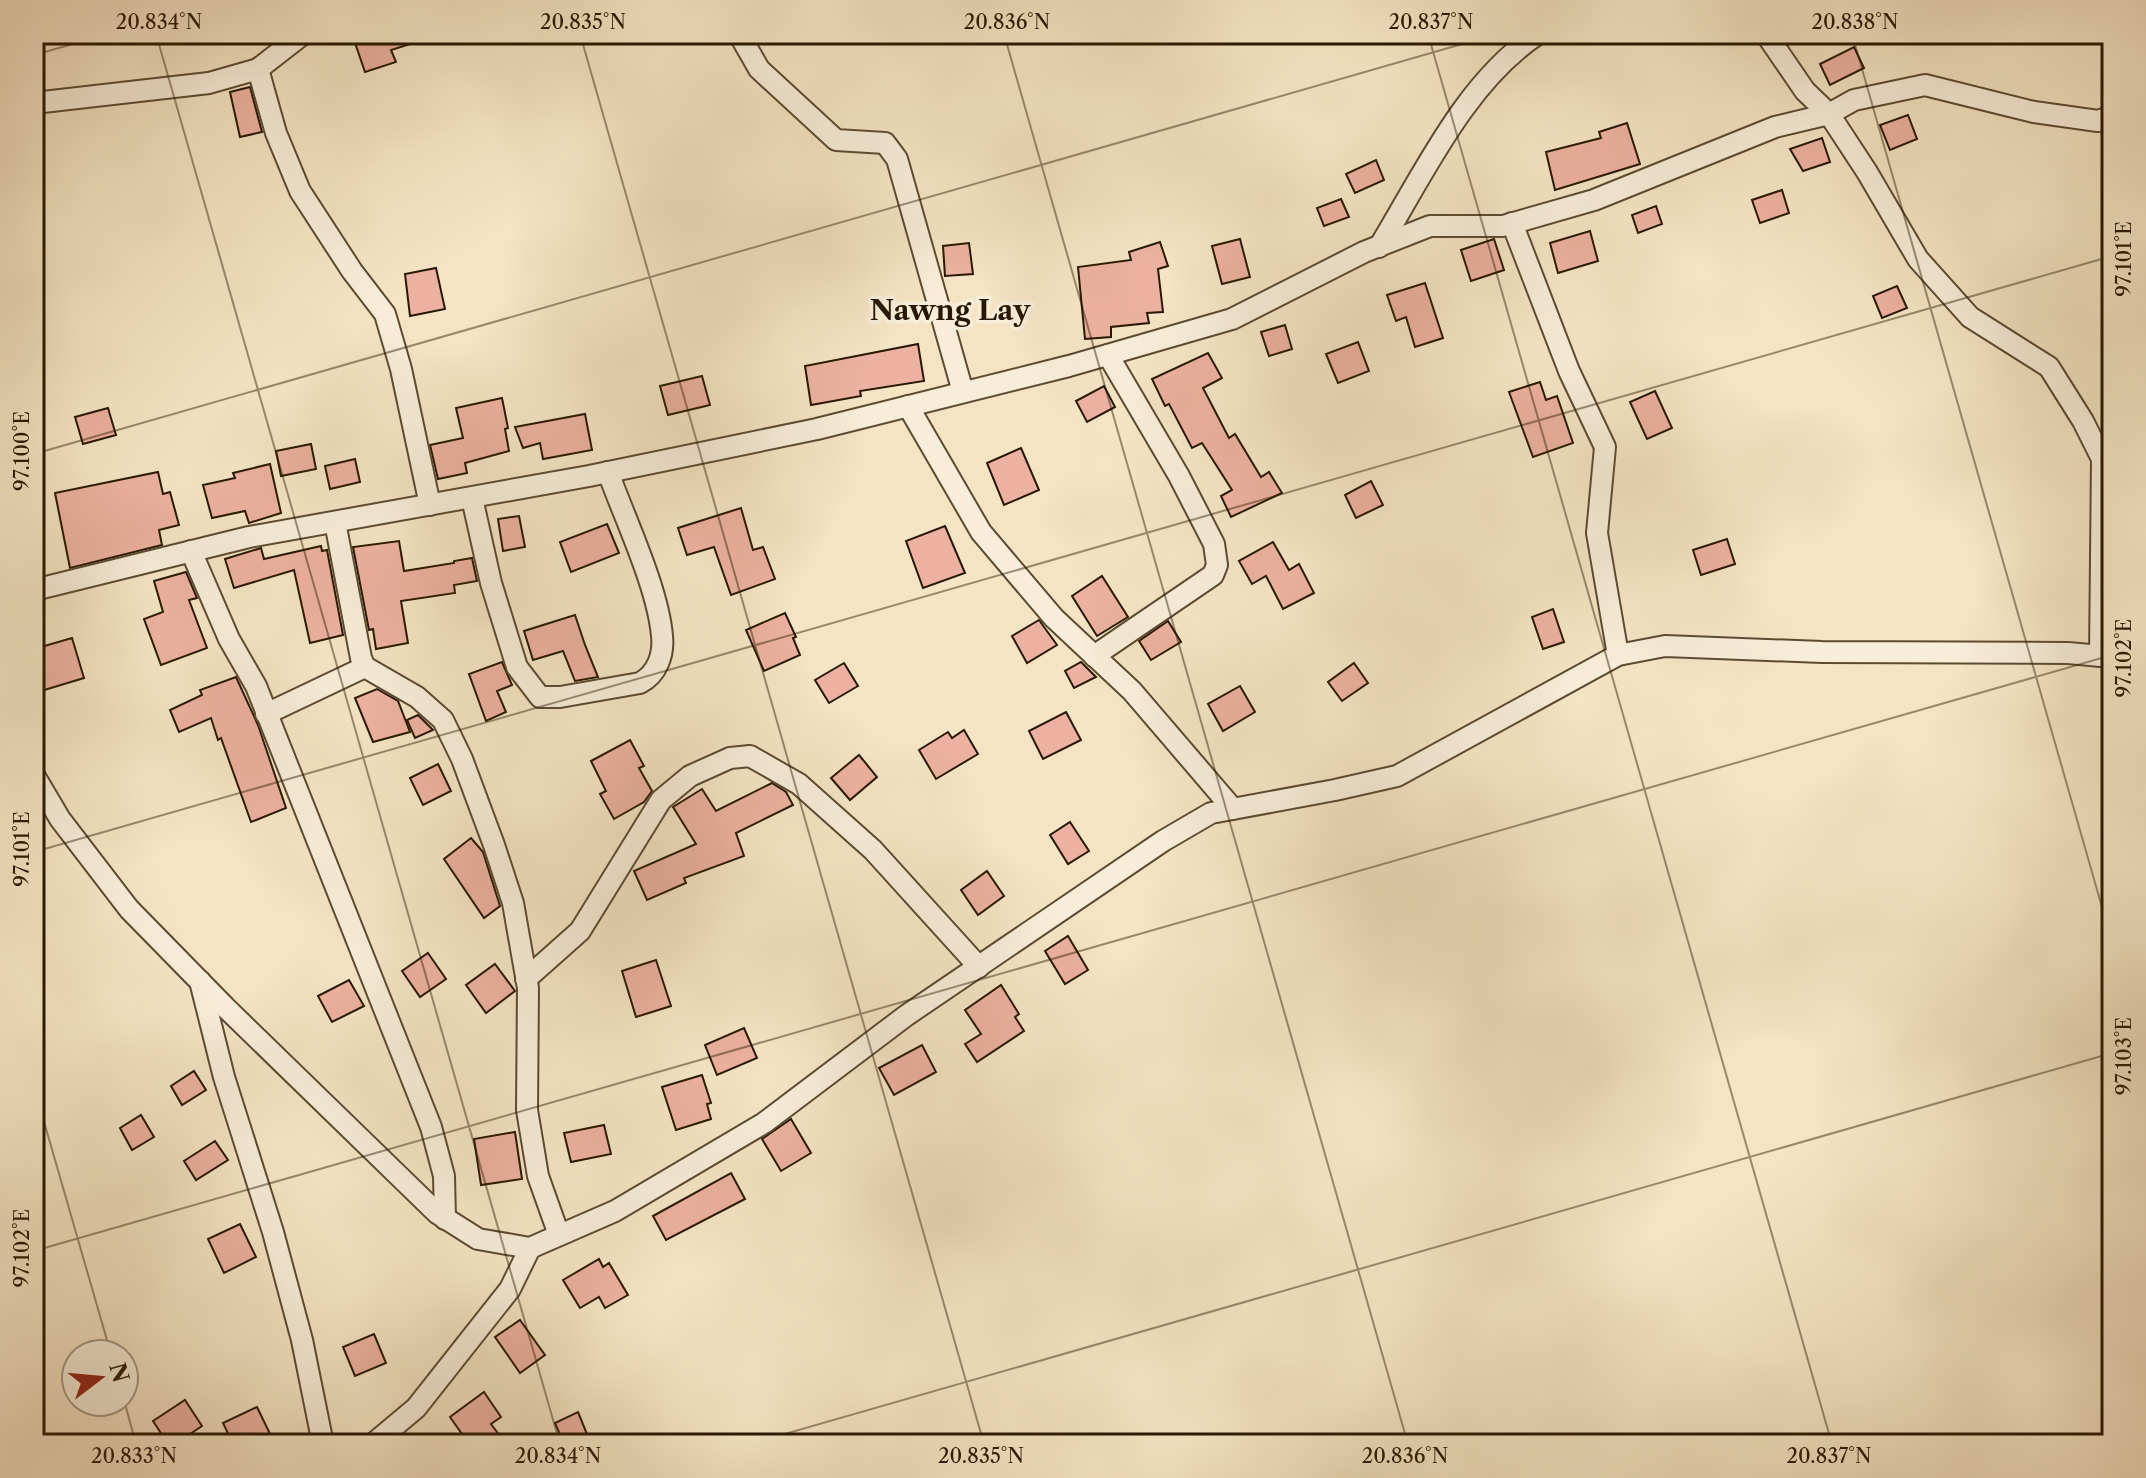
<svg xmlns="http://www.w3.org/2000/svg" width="2146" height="1478" viewBox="0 0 2146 1478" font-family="'Libre Caslon Text',serif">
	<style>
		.building { fill: #ecb1a0; stroke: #291800; stroke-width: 2 }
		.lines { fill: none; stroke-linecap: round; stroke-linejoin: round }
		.minor-casing { stroke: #5c4b31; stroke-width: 24 }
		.minor { stroke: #f8edd9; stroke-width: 20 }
		.ticks { fill: none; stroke: #291800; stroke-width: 2; stroke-opacity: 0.45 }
		.labels { text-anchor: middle; stroke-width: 7; stroke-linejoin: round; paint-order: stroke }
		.quarter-label { font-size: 28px; font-weight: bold; fill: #291800; stroke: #f8edd9 }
		.neatline { fill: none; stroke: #291800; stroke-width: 3 }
		.ticks-label { font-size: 20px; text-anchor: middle; fill: #291800 }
	</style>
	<rect width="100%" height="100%" fill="#f4e4c4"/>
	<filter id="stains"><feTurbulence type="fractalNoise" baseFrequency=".0025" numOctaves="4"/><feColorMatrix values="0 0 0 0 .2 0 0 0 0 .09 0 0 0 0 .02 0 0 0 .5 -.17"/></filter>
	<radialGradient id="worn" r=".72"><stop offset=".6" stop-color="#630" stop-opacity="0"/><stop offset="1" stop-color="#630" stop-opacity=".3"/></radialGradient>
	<g class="building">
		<path d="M352,34H429V38L391,50L396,62L365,72Z"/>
		<path d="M1854,47L1864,68L1830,85L1820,64Z"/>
		<path d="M250,87L262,132L240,137L230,92Z"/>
		<path d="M1908,115L1917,139L1890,150L1880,125Z"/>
		<path d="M1627,123L1640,164L1555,190L1546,152L1601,138L1599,132Z"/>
		<path d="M1822,138L1830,162L1803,171L1790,149Z"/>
		<path d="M1376,160L1384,180L1355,193L1346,174Z"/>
		<path d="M1782,190L1789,213L1760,223L1752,200Z"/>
		<path d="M1341,199L1349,217L1324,226L1317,208Z"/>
		<path d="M1656,206L1662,224L1638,233L1632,215Z"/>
		<path d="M1590,231L1598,261L1558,273L1550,243Z"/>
		<path d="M1240,239L1250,277L1222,284L1212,246Z"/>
		<path d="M1494,239L1504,270L1471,281L1461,250Z"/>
		<path d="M1160,242L1168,266L1158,269L1163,312L1147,313L1149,323L1111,327V337L1085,339L1078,267L1131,260L1129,252Z"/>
		<path d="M969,243L973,274L945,276L943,246Z"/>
		<path d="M436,268L445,309L410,316L405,274Z"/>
		<path d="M1425,283L1443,338L1415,347L1406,317L1396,321L1387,295Z"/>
		<path d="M1897,286L1907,308L1882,318L1873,296Z"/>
		<path d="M1285,325L1292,349L1269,356L1261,332Z"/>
		<path d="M1358,342L1369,371L1338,383L1326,354Z"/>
		<path d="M918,344L924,381L860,391L861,396L811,405L805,366Z"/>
		<path d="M1208,353L1222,378L1203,388L1229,438L1235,434L1261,477L1269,472L1282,493L1231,517L1221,496L1232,490L1202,443L1192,448L1169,404L1165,406L1152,379Z"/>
		<path d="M702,376L710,405L668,415L660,386Z"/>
		<path d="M1540,382L1546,400L1557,396L1573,443L1533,457L1509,392Z"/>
		<path d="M1104,386L1115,407L1087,422L1076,401Z"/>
		<path d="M1655,391L1672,428L1647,439L1630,402Z"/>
		<path d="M502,398L508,428L505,429L509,451L465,463L467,473L438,479L430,445L463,438L456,408Z"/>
		<path d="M108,408L116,435L83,444L75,417Z"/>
		<path d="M585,414L592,450L543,459L540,443L523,448L515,427Z"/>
		<path d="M311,444L316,469L281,476L276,451Z"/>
		<path d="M1021,448L1039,490L1004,505L987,463Z"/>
		<path d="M355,459L360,482L330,489L325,466Z"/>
		<path d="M270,464L281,513L249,523L245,511L212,518L203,485L235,478L233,473Z"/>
		<path d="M158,472L163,494L170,492L179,525L159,530L162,545L70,568L55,493Z"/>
		<path d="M1371,481L1383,505L1356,518L1345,495Z"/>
		<path d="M741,508L753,550L763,547L775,579L731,595L714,547L687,555L678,528Z"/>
		<path d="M519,516L525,547L503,551L498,519Z"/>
		<path d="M607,524L619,553L571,572L560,542Z"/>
		<path d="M945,526L965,573L923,588L906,541Z"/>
		<path d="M1727,539L1735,564L1701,575L1693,550Z"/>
		<path d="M399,541L404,571L454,563V561L472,558L477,581L454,585L455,593L401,601L408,643L376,649L373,629L369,630L353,547Z"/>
		<path d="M1273,542L1289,570L1299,564L1314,593L1283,609L1266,576L1252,584L1239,561Z"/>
		<path d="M321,546L322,551L327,550L343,635L310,643L294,570L234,588L225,559L261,548L264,559Z"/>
		<path d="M186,572L197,598L189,600L207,648L161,665L144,619L163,612L154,581Z"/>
		<path d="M1102,576L1128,617L1097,636L1072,596Z"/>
		<path d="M1553,609L1564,642L1543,649L1532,617Z"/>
		<path d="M785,613L796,637L793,638L800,655L764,671L746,630Z"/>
		<path d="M575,615L585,645L598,677L575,681L563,651L533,660L524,631Z"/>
		<path d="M1039,620L1057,645L1027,663L1012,636Z"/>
		<path d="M1168,621L1181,642L1151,660L1139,641Z"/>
		<path d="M72,638L84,678L41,691L34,667V649Z"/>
		<path d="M502,662L512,685L497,691L506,712L486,721L469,674Z"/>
		<path d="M1081,662L1096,677L1074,688L1065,671Z"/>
		<path d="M844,663L858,686L829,703L815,680Z"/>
		<path d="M1354,663L1368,683L1342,701L1328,682Z"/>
		<path d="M236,677L258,725L286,808L251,822L221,738L218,740L211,718L179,732L170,710L202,695L200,690Z"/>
		<path d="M1240,686L1255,712L1223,731L1208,704Z"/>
		<path d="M377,689L398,701L410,732L373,742L355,698Z"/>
		<path d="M1066,712L1081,740L1043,759L1029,731Z"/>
		<path d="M418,715L433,730L415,738L407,720Z"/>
		<path d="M964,730L978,754L936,779L919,750L948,732L952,738Z"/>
		<path d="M630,740L644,766L639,768L652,791L644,802L614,819L600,794L606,791L591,761Z"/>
		<path d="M859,755L877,777L850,800L831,778Z"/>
		<path d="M438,764L451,791L423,805L410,778Z"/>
		<path d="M772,783L786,792L793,805L736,833L744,856L684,878L686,883L647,900L634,871L696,844L673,807L702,789L716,811Z"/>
		<path d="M1070,822L1089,851L1068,864L1050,835Z"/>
		<path d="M471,838L483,852L500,906L484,918L444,859Z"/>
		<path d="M987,871L1004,896L978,915L961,890Z"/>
		<path d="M1068,936L1088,970L1065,984L1045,951Z"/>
		<path d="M428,953L446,979L420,997L402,971Z"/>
		<path d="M656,960L671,1006L636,1017L622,971Z"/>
		<path d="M495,964L515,991L486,1013L466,985Z"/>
		<path d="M349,980L364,1006L332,1022L318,996Z"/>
		<path d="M1001,985L1019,1014L1015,1017L1024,1031L977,1062L965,1044L981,1034L965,1010Z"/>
		<path d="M744,1028L757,1058L717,1075L705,1045Z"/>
		<path d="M922,1045L936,1072L894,1095L879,1068Z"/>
		<path d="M194,1071L206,1090L182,1105L171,1086Z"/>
		<path d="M702,1075L711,1103L707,1104L711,1119L676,1130L662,1087Z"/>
		<path d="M141,1115L154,1137L132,1150L120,1128Z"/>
		<path d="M791,1119L811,1153L781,1171L762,1139Z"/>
		<path d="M604,1125L611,1154L571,1162L564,1133Z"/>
		<path d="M515,1132L522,1179L481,1185L474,1139Z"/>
		<path d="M215,1141L228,1160L196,1180L184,1161Z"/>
		<path d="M731,1173L745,1199L666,1240L653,1216Z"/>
		<path d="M240,1224L256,1257L224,1273L208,1239Z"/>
		<path d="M599,1259L603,1267L609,1263L628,1295L605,1308L599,1297L580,1308L563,1280Z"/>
		<path d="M520,1320L545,1355L520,1373L495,1337Z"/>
		<path d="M374,1334L386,1363L355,1376L343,1347Z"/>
		<path d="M484,1392L501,1417L491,1424L506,1444H469L450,1417Z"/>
		<path d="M185,1400L202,1426L175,1444H168L153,1421Z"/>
		<path d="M257,1407L271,1436L255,1444H233L223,1423Z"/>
		<path d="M578,1412L591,1444H564L555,1423Z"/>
	</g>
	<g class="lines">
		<g class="minor-casing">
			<g id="minor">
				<path d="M739,34L759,69L836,140L885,143L897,159L963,392"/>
				<path d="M1766,34L1805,91L1829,114L1854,100L1925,85L2034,112L2098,121L2112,116"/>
				<path d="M258,69L276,133L300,191L352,271L385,314L401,369L430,505"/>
				<path d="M34,103L209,83L258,69L303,34"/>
				<path d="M1512,223L1569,371L1605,447L1597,533L1618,655"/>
				<path d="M1379,247C1423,175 1466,81 1538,34"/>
				<path d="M908,406L981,532L1054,618L1132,691L1233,809"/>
				<path d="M472,498L491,583L517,667L540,697H560L640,683C657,674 664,655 662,636C658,588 625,519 608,472"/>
				<path d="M335,522L361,658L365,667L417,697L443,720L462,759L494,845L513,903L528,988L527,1110L538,1176L559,1235"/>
				<path d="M191,551L229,639L256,686L431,1127L444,1176L445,1219"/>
				<path d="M34,590L249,537L589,476L817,429L1069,366L1232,319L1364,252L1430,226H1503L1594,200L1775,127L1829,114L1867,172L1918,259L1970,317L2049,367L2083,421L2102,459L2100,656"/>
				<path d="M1094,656L1213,575L1217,565L1214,544L1179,476L1108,355"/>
				<path d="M266,714L365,667"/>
				<path d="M34,775L60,819L129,909L225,1007L437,1213L478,1239L530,1248L615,1211L764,1123L907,1015L1163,841L1211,813L1335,790L1397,776L1618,655L1665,646L1822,652L2068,653L2112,657"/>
				<path d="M526,979L580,931L661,800L690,776L730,758L750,756L799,784L873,850L979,967"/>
				<path d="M200,981L224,1077L273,1232L302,1340L323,1444"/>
				<path d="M373,1444L416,1408L510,1289L530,1248"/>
			</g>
		</g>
		<use href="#minor" class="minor"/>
	</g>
	<path class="ticks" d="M156,34L560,1444M580,34L984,1444M1004,34L1408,1444M1428,34L1832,1444M1852,34L2112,942M34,55L108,34M34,454L1497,34M34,852L2112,256M34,1087L111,1354M34,1251L2112,655M124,1400L136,1444M750,1444L2112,1053"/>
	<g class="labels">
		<g class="quarter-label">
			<text x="950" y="320">Nawng Lay</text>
		</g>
	</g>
	<rect width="2146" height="1478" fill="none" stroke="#f4e4c4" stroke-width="88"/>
	<g transform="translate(100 1378) rotate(74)"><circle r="38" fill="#f8edd9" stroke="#a59882" stroke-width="2"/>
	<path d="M0-6L14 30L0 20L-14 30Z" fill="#8f2418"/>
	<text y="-12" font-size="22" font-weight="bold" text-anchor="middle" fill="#291800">N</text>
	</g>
	<rect x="44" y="44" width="2058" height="1390" class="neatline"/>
	<g class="ticks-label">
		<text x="159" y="29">20.834°N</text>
		<text x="583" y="29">20.835°N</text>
		<text x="1007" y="29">20.836°N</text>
		<text x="1431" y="29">20.837°N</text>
		<text x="1855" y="29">20.838°N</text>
		<text transform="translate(2124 259) rotate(-90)" y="7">97.101°E</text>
		<text transform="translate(22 451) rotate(-90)" y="7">97.100°E</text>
		<text transform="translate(2124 658) rotate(-90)" y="7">97.102°E</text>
		<text transform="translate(22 849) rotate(-90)" y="7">97.101°E</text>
		<text transform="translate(2124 1056) rotate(-90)" y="7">97.103°E</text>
		<text transform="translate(22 1248) rotate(-90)" y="7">97.102°E</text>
		<text x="134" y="1463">20.833°N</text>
		<text x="558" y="1463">20.834°N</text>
		<text x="981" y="1463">20.835°N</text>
		<text x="1405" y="1463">20.836°N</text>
		<text x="1829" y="1463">20.837°N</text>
	</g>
	<rect width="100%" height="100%" filter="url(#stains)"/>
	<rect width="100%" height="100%" fill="url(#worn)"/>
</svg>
